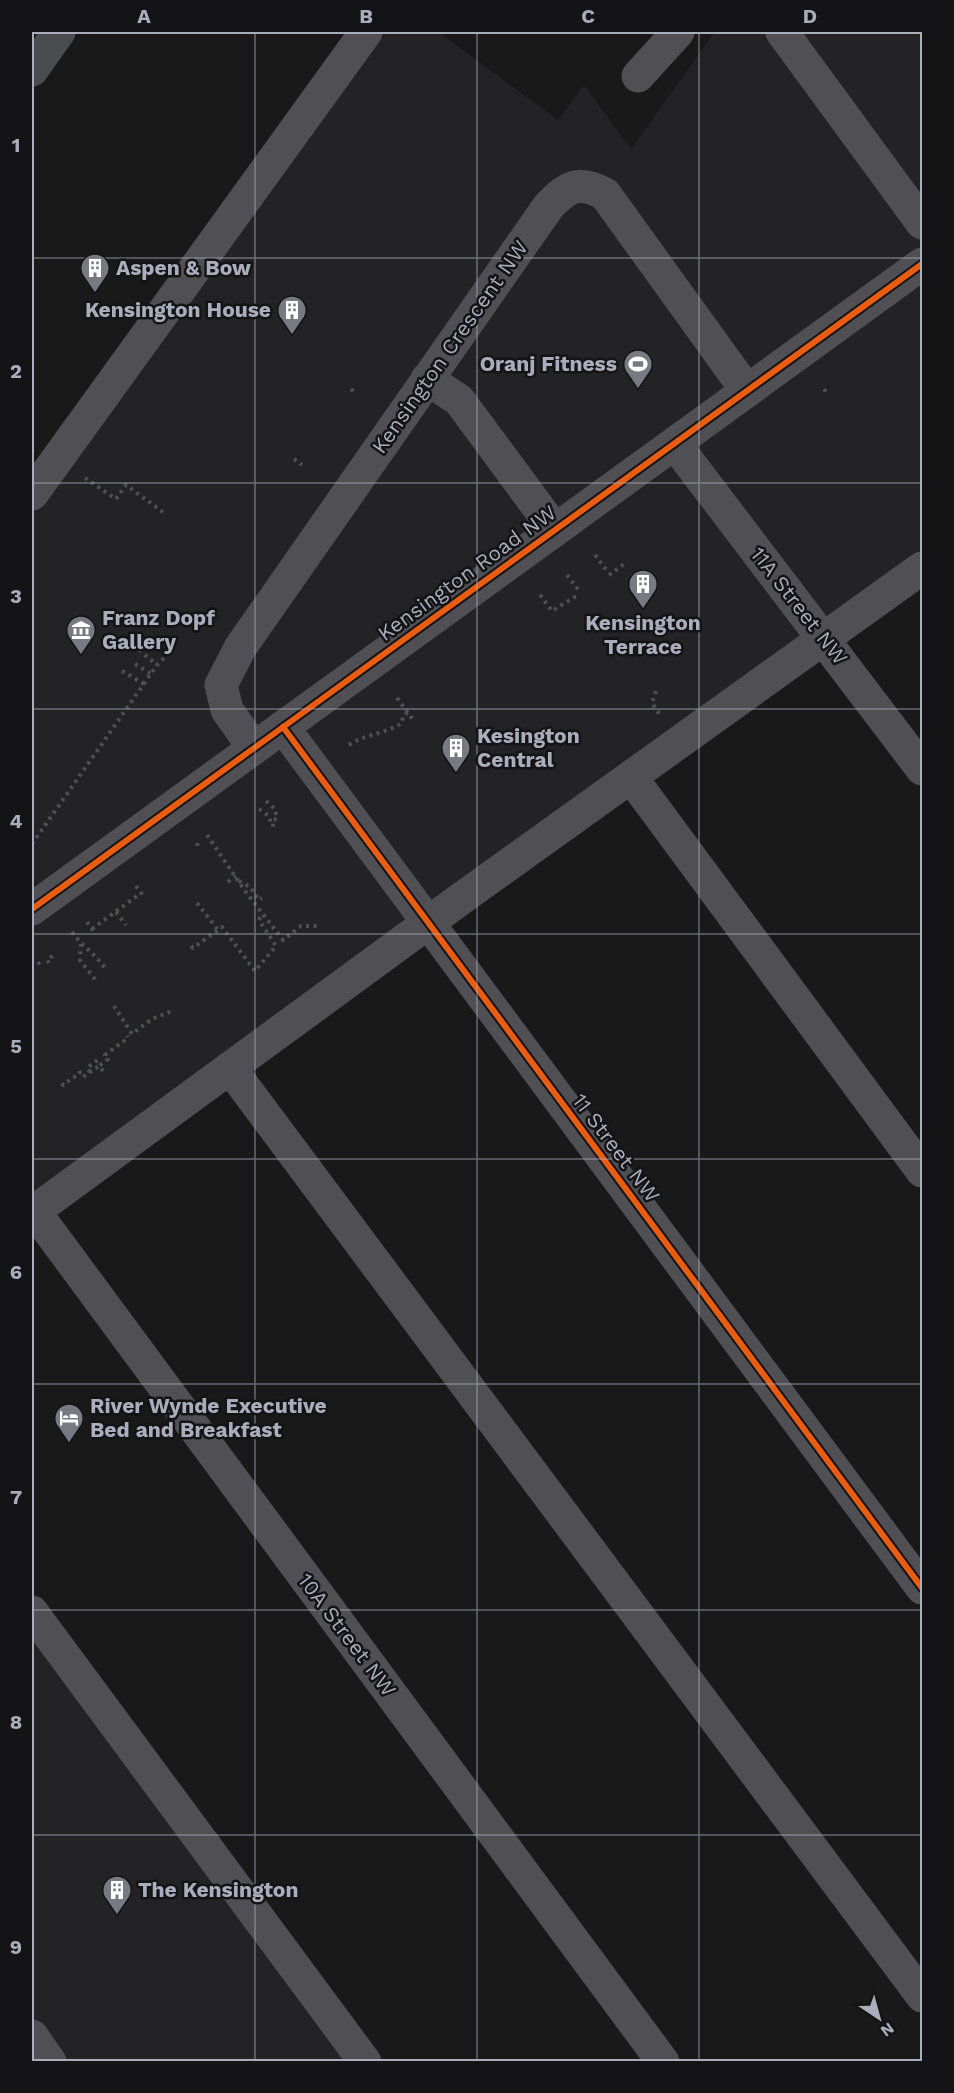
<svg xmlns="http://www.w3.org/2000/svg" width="954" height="2093" viewBox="0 0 954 2093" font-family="'Work Sans',sans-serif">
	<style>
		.built { fill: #232326 }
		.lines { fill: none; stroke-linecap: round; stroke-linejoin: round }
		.path { stroke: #4f5056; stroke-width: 4; stroke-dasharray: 3 4.5; stroke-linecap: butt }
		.minor { stroke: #4f4f54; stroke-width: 33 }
		.major { stroke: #4b4c50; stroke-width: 33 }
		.cycleway-casing { stroke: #141316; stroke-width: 10 }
		.cycleway { stroke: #e95d12; stroke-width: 6 }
		.grid { fill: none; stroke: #a9adbc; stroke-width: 1.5; stroke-opacity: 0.55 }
		.labels { text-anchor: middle; stroke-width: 5; stroke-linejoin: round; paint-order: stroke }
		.poi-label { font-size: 21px; font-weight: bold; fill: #a9adbc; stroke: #141316; text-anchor: start }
		.street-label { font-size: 21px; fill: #a9adbc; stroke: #141316 }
		.neatline { fill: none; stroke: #a9adbc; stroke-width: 2 }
		.grid-label { font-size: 20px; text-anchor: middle; font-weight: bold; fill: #a9adbc }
	</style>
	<rect width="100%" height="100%" fill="#19191a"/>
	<g class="built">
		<path d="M378,32H438L558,120L584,85L631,149L715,32H922V568L32,1212V490Z"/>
		<path d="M32,1615L359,2061H32Z"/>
	</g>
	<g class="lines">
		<g class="path">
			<path d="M351,389L355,392"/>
			<path d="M824,389L828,395"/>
			<path d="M294,459L302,465"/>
			<path d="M85,478L116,499L126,485L163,512"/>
			<path d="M595,555L608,572"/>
			<path d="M567,575L580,592"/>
			<path d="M609,575L624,564L625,566"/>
			<path d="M540,595L552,611L578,595"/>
			<path d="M139,650L157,665"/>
			<path d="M135,664L151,674"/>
			<path d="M122,671L144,684"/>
			<path d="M656,691L652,703L660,715"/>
			<path d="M397,698L414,721"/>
			<path d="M349,745C365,734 385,734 402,723L403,716L411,710"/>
			<path d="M266,801L275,809L277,819L273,820V828"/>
			<path d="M259,809L269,816L271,823"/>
			<path d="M207,835L245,891L283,940L301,926H317"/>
			<path d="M32,844L157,665L168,654"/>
			<path d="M197,846L198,842"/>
			<path d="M239,881L250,887L259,900L262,898"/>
			<path d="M228,882L236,876"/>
			<path d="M136,886L145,898"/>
			<path d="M197,903L218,930"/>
			<path d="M116,912L126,925"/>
			<path d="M87,922L95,933"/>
			<path d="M92,929L141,893"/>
			<path d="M72,932C82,946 94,953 105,968"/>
			<path d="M81,944L80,960L97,982"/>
			<path d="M191,946L193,948L222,927L255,971L276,946L259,920L262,913"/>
			<path d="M38,962L42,968"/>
			<path d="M49,963L47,960L54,955"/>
			<path d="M114,1006L132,1034L152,1019L174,1010"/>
			<path d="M79,1071L83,1077L99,1066"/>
			<path d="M103,1071L99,1066L108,1059L105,1055L128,1038L127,1036"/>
			<path d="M90,1072L87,1068L99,1059L97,1058"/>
			<path d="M62,1083L63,1085L80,1073"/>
		</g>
		<g class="minor">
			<path d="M782,32L922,223"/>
			<path d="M638,76L678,32"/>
			<path d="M427,379L459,400L555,530"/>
			<path d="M675,444L922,769"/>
			<path d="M32,494L366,32"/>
			<path d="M283,727L922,1588"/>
			<path d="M254,748L227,710L221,685L240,648L548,207C567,186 579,180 605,194L747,391"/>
			<path d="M631,777L922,1171"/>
			<path d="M32,909L922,264"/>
			<path d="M230,1068L922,1996"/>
			<path d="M32,1208L663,2062"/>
			<path d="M32,1213L462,898L922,568"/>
			<path d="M32,1612L365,2062"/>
			<path d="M32,2036L50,2062"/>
		</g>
		<path class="major" d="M32,70L59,32"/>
		<g class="cycleway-casing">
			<g id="cycleway">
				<path d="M283,727L922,1588"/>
				<path d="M32,909L922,264"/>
			</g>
		</g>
		<use href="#cycleway" class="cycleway"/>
	</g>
	<path class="grid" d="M255,32V2062M477,32V2062M699,32V2062M32,258H922M32,483H922M32,709H922M32,934H922M32,1159H922M32,1384H922M32,1610H922M32,1835H922"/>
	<defs>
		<g id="building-pin" transform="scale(1.5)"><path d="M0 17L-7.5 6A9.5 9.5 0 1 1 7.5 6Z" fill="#777983" stroke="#141316"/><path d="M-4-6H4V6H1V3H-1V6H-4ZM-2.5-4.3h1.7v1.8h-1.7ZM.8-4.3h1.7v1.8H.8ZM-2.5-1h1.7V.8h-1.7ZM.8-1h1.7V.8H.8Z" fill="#fff"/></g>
		<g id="stadium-pin" transform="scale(1.5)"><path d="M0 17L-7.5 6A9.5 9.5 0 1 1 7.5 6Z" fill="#777983" stroke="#141316"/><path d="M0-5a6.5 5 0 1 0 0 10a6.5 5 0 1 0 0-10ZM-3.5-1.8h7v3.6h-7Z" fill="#fff"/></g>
		<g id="museum-pin" transform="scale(1.5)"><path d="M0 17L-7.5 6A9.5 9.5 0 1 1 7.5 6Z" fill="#777983" stroke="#141316"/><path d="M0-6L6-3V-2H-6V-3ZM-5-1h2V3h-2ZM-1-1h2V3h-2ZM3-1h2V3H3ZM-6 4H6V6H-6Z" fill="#fff"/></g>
		<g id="hotel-pin" transform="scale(1.5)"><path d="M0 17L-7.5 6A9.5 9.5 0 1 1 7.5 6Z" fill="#777983" stroke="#141316"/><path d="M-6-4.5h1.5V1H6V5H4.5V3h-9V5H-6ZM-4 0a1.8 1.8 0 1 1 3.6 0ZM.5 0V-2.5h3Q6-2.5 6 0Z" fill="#fff"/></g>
	</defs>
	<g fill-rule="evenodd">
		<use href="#building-pin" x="95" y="268"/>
		<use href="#building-pin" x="292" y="310"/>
		<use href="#stadium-pin" x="638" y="364"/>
		<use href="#building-pin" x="643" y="584"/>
		<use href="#museum-pin" x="81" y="630"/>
		<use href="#building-pin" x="456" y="748"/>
		<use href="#hotel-pin" x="69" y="1418"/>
		<use href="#building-pin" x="117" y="1890"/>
	</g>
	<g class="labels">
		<g class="poi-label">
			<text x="116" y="275">Aspen &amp; Bow</text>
			<text x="271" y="317" text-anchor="end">Kensington House</text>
			<text x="617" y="371" text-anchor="end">Oranj Fitness</text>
			<text x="102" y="625">Franz Dopf<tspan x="102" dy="24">Gallery</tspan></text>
			<text x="643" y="630" text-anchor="middle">Kensington<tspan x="643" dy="24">Terrace</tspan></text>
			<text x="477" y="743">Kesington<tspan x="477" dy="24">Central</tspan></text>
			<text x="90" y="1413">River Wynde Executive<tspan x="90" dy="24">Bed and Breakfast</tspan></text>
			<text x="138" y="1897">The Kensington</text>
		</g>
		<g class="street-label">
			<text transform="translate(450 347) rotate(-55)" y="7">Kensington Crescent NW</text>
			<text transform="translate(467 573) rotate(-36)" y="7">Kensington Road NW</text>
			<text transform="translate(799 606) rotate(52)" y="7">11A Street NW</text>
			<text transform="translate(616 1148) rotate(53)" y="7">11 Street NW</text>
			<text transform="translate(347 1635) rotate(53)" y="7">10A Street NW</text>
		</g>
	</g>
	<rect width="954" height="2093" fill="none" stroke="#141316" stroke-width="66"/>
	<g transform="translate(879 2018) rotate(144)" stroke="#141316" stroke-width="4.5" paint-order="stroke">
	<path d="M0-4.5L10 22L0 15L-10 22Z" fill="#a9adbc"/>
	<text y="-9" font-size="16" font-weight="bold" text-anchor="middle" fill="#a9adbc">N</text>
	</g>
	<rect x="33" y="33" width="888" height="2027" class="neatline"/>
	<g class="grid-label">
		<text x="144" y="23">A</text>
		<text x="366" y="23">B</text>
		<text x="588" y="23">C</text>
		<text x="810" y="23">D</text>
		<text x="16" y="152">1</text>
		<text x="16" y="378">2</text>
		<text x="16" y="603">3</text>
		<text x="16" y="828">4</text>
		<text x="16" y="1053">5</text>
		<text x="16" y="1279">6</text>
		<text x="16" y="1504">7</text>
		<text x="16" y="1729">8</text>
		<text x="16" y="1954">9</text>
	</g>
</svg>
